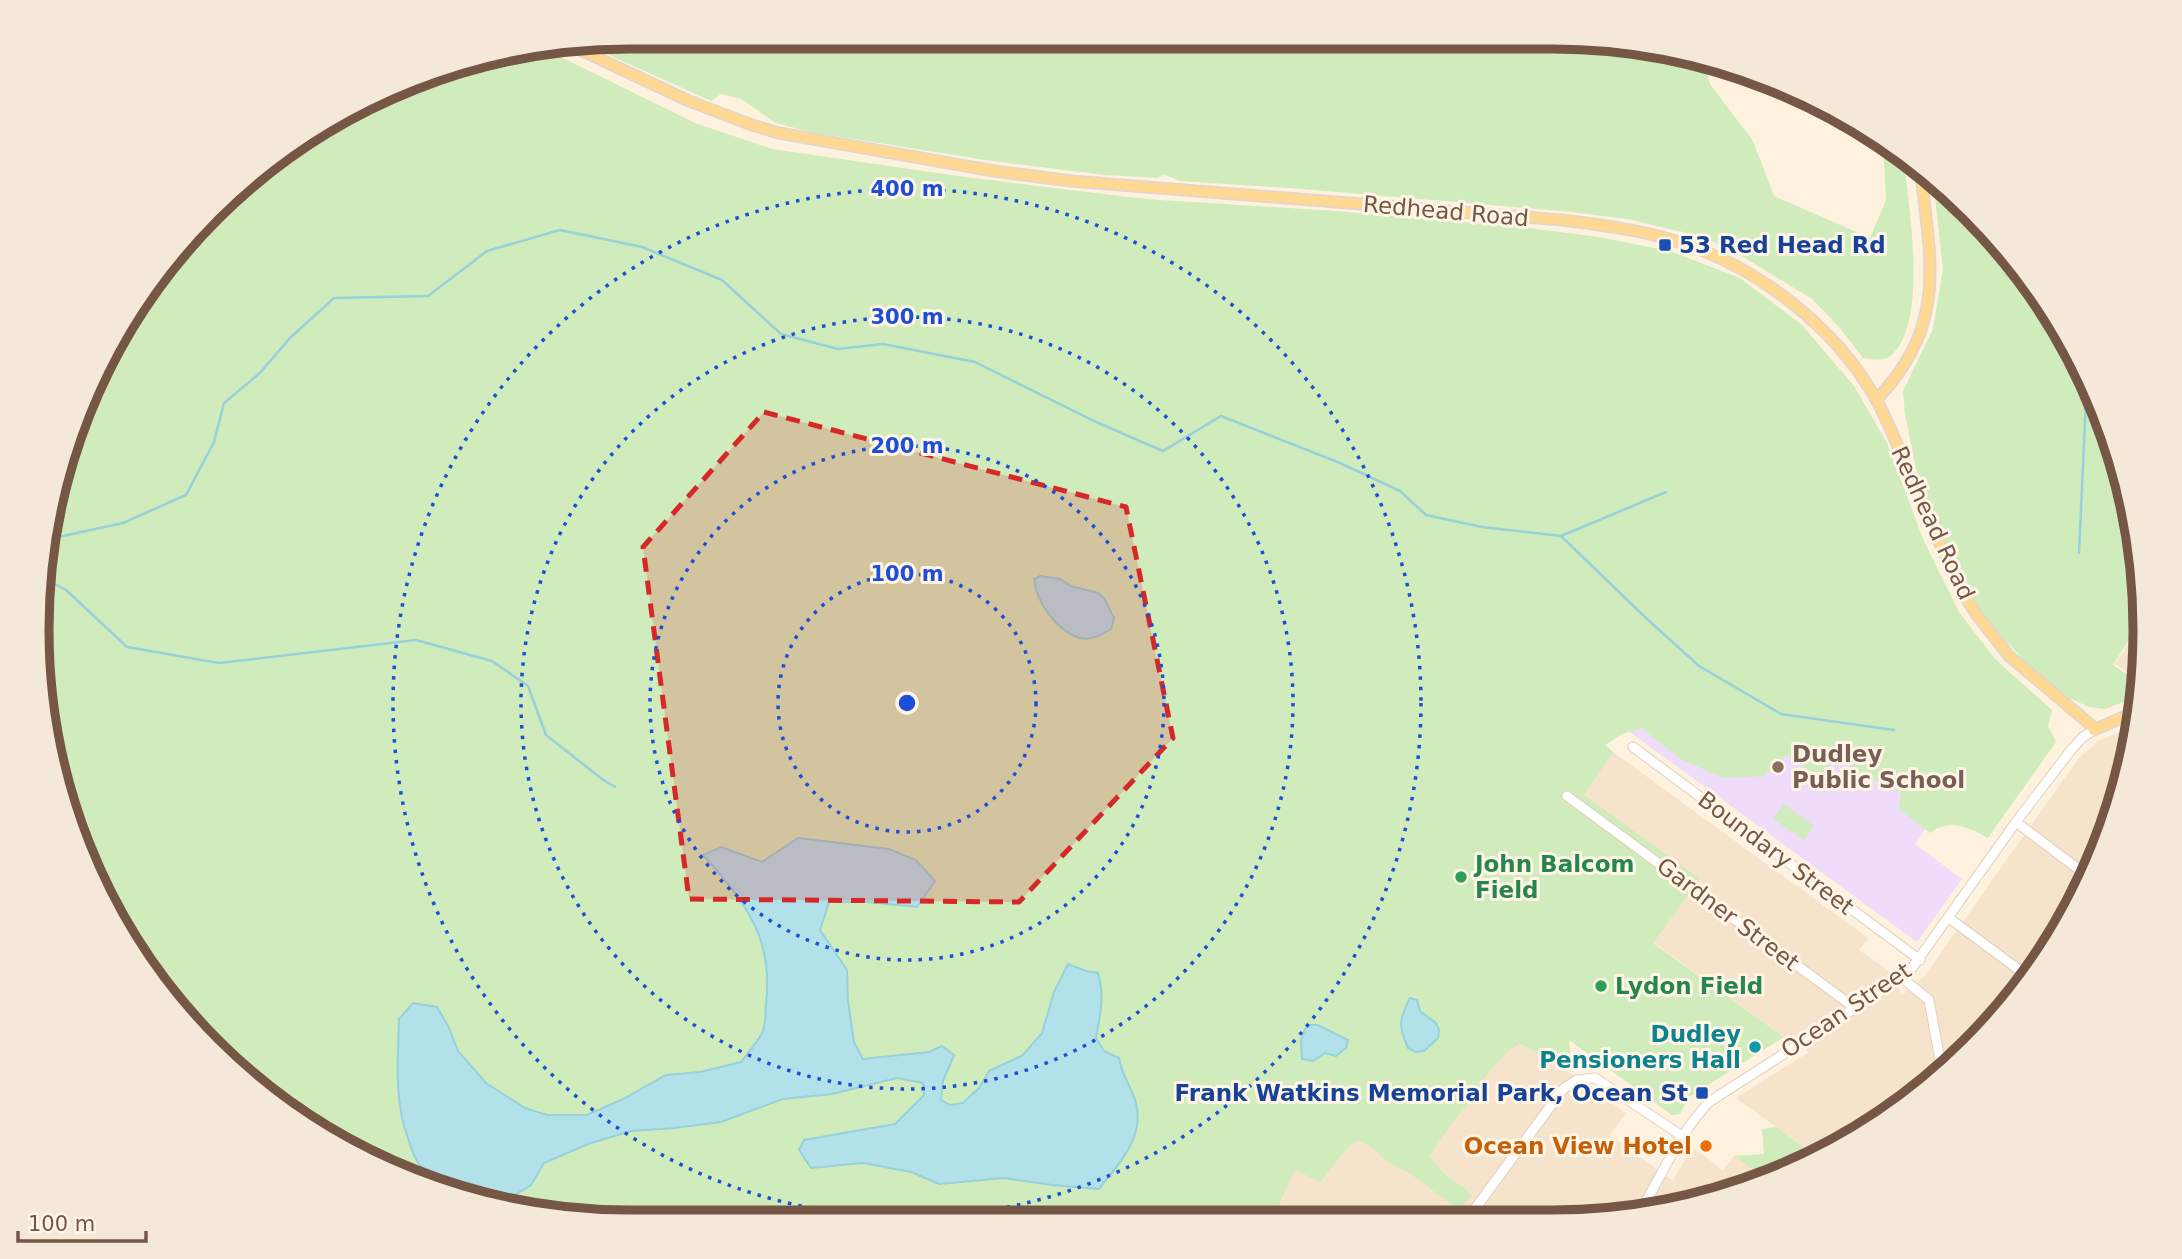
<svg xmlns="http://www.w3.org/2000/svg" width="2182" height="1259" viewBox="0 0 2182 1259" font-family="'DejaVu Sans',sans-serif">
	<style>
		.residential { fill: #f6e3cc }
		.education { fill: #efdbfa }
		.green { fill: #d0ecbc }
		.water { fill: #b2e1e9; stroke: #97d1db; stroke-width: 2 }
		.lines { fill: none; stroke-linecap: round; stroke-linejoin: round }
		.stream { stroke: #97d1db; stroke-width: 2.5 }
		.minor-casing { stroke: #e4cfbd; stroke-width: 11 }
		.major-casing { stroke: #ded6d2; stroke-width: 13 }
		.minor { stroke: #fff; stroke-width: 9 }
		.major { stroke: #ffd894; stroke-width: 10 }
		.marked { fill: #d62828; fill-opacity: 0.2; stroke: #d62828; stroke-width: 5; stroke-dasharray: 14 9; stroke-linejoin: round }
		.ring { fill: none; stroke: #1d4ed8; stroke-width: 3.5; stroke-dasharray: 3.5 7 }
		.transit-dot { fill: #1a4fb4; stroke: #fff5e6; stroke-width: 2.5 }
		.education-dot { fill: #8d6e63; stroke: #fff5e6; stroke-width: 2.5 }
		.leisure-dot { fill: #2e9e5b; stroke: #fff5e6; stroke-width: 2.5 }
		.culture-dot { fill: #0f9aa8; stroke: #fff5e6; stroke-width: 2.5 }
		.food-dot { fill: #e8710a; stroke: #fff5e6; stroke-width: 2.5 }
		.labels { text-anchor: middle; stroke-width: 6; stroke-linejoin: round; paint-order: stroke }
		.street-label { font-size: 23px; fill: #765645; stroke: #fff5e6 }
		.transit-label { font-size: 23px; font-weight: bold; fill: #164399; stroke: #fff5e6; text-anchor: start }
		.education-label { font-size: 23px; font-weight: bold; fill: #785e54; stroke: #fff5e6; text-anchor: start }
		.leisure-label { font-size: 23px; font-weight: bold; fill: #27864d; stroke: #fff5e6; text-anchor: start }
		.culture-label { font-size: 23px; font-weight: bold; fill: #0d838f; stroke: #fff5e6; text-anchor: end }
		.food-label { font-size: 23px; font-weight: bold; fill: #c56008; stroke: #fff5e6; text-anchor: end }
		.rim { fill: none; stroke: #765645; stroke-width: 9 }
		.centre { fill: #1d4ed8; stroke: #fff5e6; stroke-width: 3.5 }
		.ring-label { font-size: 21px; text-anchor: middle; font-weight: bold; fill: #1d4ed8; stroke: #fff5e6; stroke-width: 6; stroke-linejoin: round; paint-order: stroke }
	</style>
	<rect width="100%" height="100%" fill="#fef2de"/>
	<g class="residential">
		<path d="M2144,621L2145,629L2140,681L2115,664Z"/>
		<path d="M2136,725L2134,745L2100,856L2046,958L1971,1049L1849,1143L1818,1157L1736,1098L1809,1052L1784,1037L1653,942L1583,795L1613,752L1868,938L1859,950L1889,971L1902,994L1923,978L2078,759L2098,741Z"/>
		<path d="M1516,1031L1564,1066L1563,1068L1626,1113L1610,1135L1673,1181L1692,1147L1723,1170L1734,1156L1767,1180L1743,1191L1592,1221H1271L1293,1164L1318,1181L1354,1131L1460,1207L1471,1192L1423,1158Z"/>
	</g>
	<path class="education" d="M1685,628L1939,811L1915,844L1962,879L1917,942L1616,722Z"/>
	<g class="green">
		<path d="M630,37H673L684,42L685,37L1592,38L1703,60L1710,84L1753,141L1774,196L1870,238L1886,200L1883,137L1903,154C1908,200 1930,325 1890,356C1882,362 1872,359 1863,358L1840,328L1812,299L1735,252L1704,237L1627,219L1572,212L1289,188L1180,181L1163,174L1158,178L1105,175L985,160L810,132L776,123L741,99L721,94L711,101L585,44Z"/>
		<path d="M547,50L695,123L772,149L958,176L1145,199L1336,211L1530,228L1598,237L1670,251L1740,278L1802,325L1854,386L1887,443L1923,539L1959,612L1995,659L2052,710L2048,726L2056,742L1988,838C1967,827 1951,818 1930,833L1899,809L1901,793L1876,781L1860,778L1847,761L1830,764L1819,777L1786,755L1764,776L1723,778L1681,759L1641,728L1622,734L1605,745L1613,752L1584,795L1700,879L1653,943L1784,1037L1689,1097L1680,1114L1672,1115L1569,1040L1572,1066L1553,1063L1520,1043L1509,1050L1486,1075L1473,1098L1449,1127L1429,1157L1445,1174L1468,1190L1471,1195L1462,1207H1455L1412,1175L1385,1160L1371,1147L1358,1140L1349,1146L1320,1182L1295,1170L1279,1204L1280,1221H590L495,1202L513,1196L531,1185L544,1163L588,1144L632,1131L675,1128L721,1122L783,1099L832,1094L897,1078L923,1083L925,1095L895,1124L804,1140L811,1167L863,1163L911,1172L939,1184L1004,1178L1052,1185L1134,1096L1123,1077L1119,1058L1104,1051L1095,1038L1101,1012L1054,992L1042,1033L1023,1055L989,1071L979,1088L962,1103L950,1105L941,1101L943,1081L954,1055L929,1052L863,1059L854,1042L848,1001L847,970L820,930L829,902H867L917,907L935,881L889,849L867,845L798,839L762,863L703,856C745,902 774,939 766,1004C765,1012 765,1023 763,1031C758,1042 748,1053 741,1062L700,1072L666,1075L623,1099L587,1115H548L525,1108L486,1083L458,1051L449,1028L399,1019C398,1057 394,1099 407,1135C410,1143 412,1153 417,1161C423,1170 432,1177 434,1188L301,1123L159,991L68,820L37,630L57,476L137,300L269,159L439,68Z"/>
		<path d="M1933,179L1971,210L2045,300L2100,402L2134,513L2144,616L2113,665L2140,683L2139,696L2105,709L2089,707L2069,698L2036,673L1999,634L1965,590L1936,522L1916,469L1905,414L1903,391L1933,329L1943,269Z"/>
		<path d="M1784,804L1814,826L1804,840L1773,819Z"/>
		<path d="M1776,1127L1818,1157L1767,1180L1734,1156L1764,1154L1762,1129Z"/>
	</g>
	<g class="water">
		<path d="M1040,576L1060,579L1071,586L1098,593L1104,598L1114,618L1111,629C1102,635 1091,641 1080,638C1056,631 1036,601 1034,579Z"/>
		<path d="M798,838L889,849L916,860L935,881L917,907L867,902H829L820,930L847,970L848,1001L854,1042L863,1059L929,1052L942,1046L954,1055L943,1081L941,1100L950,1105L963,1103L979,1088L989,1071L1023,1055L1042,1033L1054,992L1068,964L1086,971L1098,973C1105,995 1100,1016 1096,1038L1104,1051L1119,1058C1122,1075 1127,1080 1133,1094C1149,1133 1121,1161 1099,1189L1052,1185L1004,1178L939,1184L911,1172L863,1163L811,1168L799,1150L804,1140L895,1124L924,1095L923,1083L897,1078L832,1094L783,1099L721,1122L675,1128L631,1131L588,1144L544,1163L531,1185L513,1196L495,1202L434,1188C432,1177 423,1170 417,1161C412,1153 410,1143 407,1135C394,1099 398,1057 399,1019L413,1003L437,1007L449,1028L458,1051L486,1083L525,1108L547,1115H587L623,1099L666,1075L700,1072L741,1062C748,1053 758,1042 763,1031C766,1023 765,1012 766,1004C774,938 745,902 703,855L721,847L762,862Z"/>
		<path d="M1410,998L1417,1000L1420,1011L1436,1023L1439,1030L1438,1038L1424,1051L1416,1052L1408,1048C1398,1025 1399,1020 1410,998Z"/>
		<path d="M1311,1025H1318L1348,1040L1346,1048L1336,1056L1325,1053L1313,1061L1302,1059L1301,1041L1305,1029Z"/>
	</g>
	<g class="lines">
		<g class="stream">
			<path d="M2047,323L2055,319"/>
			<path d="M1561,536L1647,619L1699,666L1781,714L1894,730"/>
			<path d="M49,539L123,523L186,495L214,442L224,403L259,374L290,338L334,298L428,296L487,251L560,230L642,247L722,280L781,334L838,349L883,344L975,362L1096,422L1163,451L1221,416L1340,463L1400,491L1426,515L1482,527L1561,536L1666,492"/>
			<path d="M2079,553L2087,378"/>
			<path d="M44,578L66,590L127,647L219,663L416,640L492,661L528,686L546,735L602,779L615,787"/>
		</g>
		<g class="minor-casing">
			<g id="minor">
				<path d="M1633,747L1920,960"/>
				<path d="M1567,796L1855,1008"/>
				<path d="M2016,822L2089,877"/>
				<path d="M1949,918L2030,978"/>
				<path d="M1902,978L1929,1000L1942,1071"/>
				<path d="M1641,1211C1662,1174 1679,1134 1709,1102L1902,978L1912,968L2016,822L2071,750L2083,737L2094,730"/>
				<path d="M1466,1221L1563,1089L1577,1080L1595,1078L1682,1136"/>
			</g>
		</g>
		<g class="major-casing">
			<g id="major">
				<path d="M572,46L689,101L752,125L779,133L994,171L1071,181L1562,220C1599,225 1636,229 1672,240C1754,264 1835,325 1877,401C1896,437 1909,476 1926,513C1937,539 1950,565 1962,591L1976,614L2009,656L2091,725L2094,730L2137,711"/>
				<path d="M1876,400C1948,326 1931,261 1920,168"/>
			</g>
		</g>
		<use href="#minor" class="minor"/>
		<use href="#major" class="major"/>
	</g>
	<path class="marked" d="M764,412L1126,507L1173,738L1019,902L689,899L643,547Z"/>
	<g class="ring">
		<circle cx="907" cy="703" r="129"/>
		<circle cx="907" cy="703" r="257"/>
		<circle cx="907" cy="703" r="386"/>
		<circle cx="907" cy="703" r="514"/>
	</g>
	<g class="transit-dot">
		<rect x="1658" y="238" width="14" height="14" rx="3.5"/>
		<rect x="1695" y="1086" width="14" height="14" rx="3.5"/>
	</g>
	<circle class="education-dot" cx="1778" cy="767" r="7"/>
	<g class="leisure-dot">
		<circle cx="1461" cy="877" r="7"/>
		<circle cx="1601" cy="986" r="7"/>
	</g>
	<circle class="culture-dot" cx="1755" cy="1047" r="7"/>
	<circle class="food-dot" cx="1706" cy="1146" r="7"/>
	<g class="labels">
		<g class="street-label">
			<text transform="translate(1446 211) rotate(5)" y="8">Redhead Road</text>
			<text transform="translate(1933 523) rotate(65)" y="8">Redhead Road</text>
			<text transform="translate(1776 853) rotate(37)" y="8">Boundary Street</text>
			<text transform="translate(1728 914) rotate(37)" y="8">Gardner Street</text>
			<text transform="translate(1846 1010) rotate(-34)" y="8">Ocean Street</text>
		</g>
		<g class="transit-label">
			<text x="1679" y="253">53 Red Head Rd</text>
			<text x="1688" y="1101" text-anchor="end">Frank Watkins Memorial Park, Ocean St</text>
		</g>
		<g class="education-label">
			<text x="1792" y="762">Dudley<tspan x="1792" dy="26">Public School</tspan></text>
		</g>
		<g class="leisure-label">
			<text x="1475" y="872">John Balcom<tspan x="1475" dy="26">Field</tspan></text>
			<text x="1615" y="994">Lydon Field</text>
		</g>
		<g class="culture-label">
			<text x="1741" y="1042">Dudley<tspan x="1741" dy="26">Pensioners Hall</tspan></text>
		</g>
		<g class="food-label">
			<text x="1692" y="1154">Ocean View Hotel</text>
		</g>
	</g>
	<path d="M0 0H2182V1259H0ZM629 49H1553A580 580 0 0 1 2133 629V630A580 580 0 0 1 1553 1210H629A580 580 0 0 1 49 630V629A580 580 0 0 1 629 49Z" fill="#f4e8d9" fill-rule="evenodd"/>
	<path class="rim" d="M629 49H1553A580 580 0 0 1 2133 629V630A580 580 0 0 1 1553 1210H629A580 580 0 0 1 49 630V629A580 580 0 0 1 629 49Z"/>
	<circle cx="907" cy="703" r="10" class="centre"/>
	<g class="ring-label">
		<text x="907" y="196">400 m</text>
		<text x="907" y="324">300 m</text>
		<text x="907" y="453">200 m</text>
		<text x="907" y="581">100 m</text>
	</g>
	<path d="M18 1231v10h128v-10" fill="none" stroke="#765645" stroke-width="3.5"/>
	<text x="28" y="1231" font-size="21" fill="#765645" stroke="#fff5e6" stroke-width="5" paint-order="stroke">100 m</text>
</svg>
